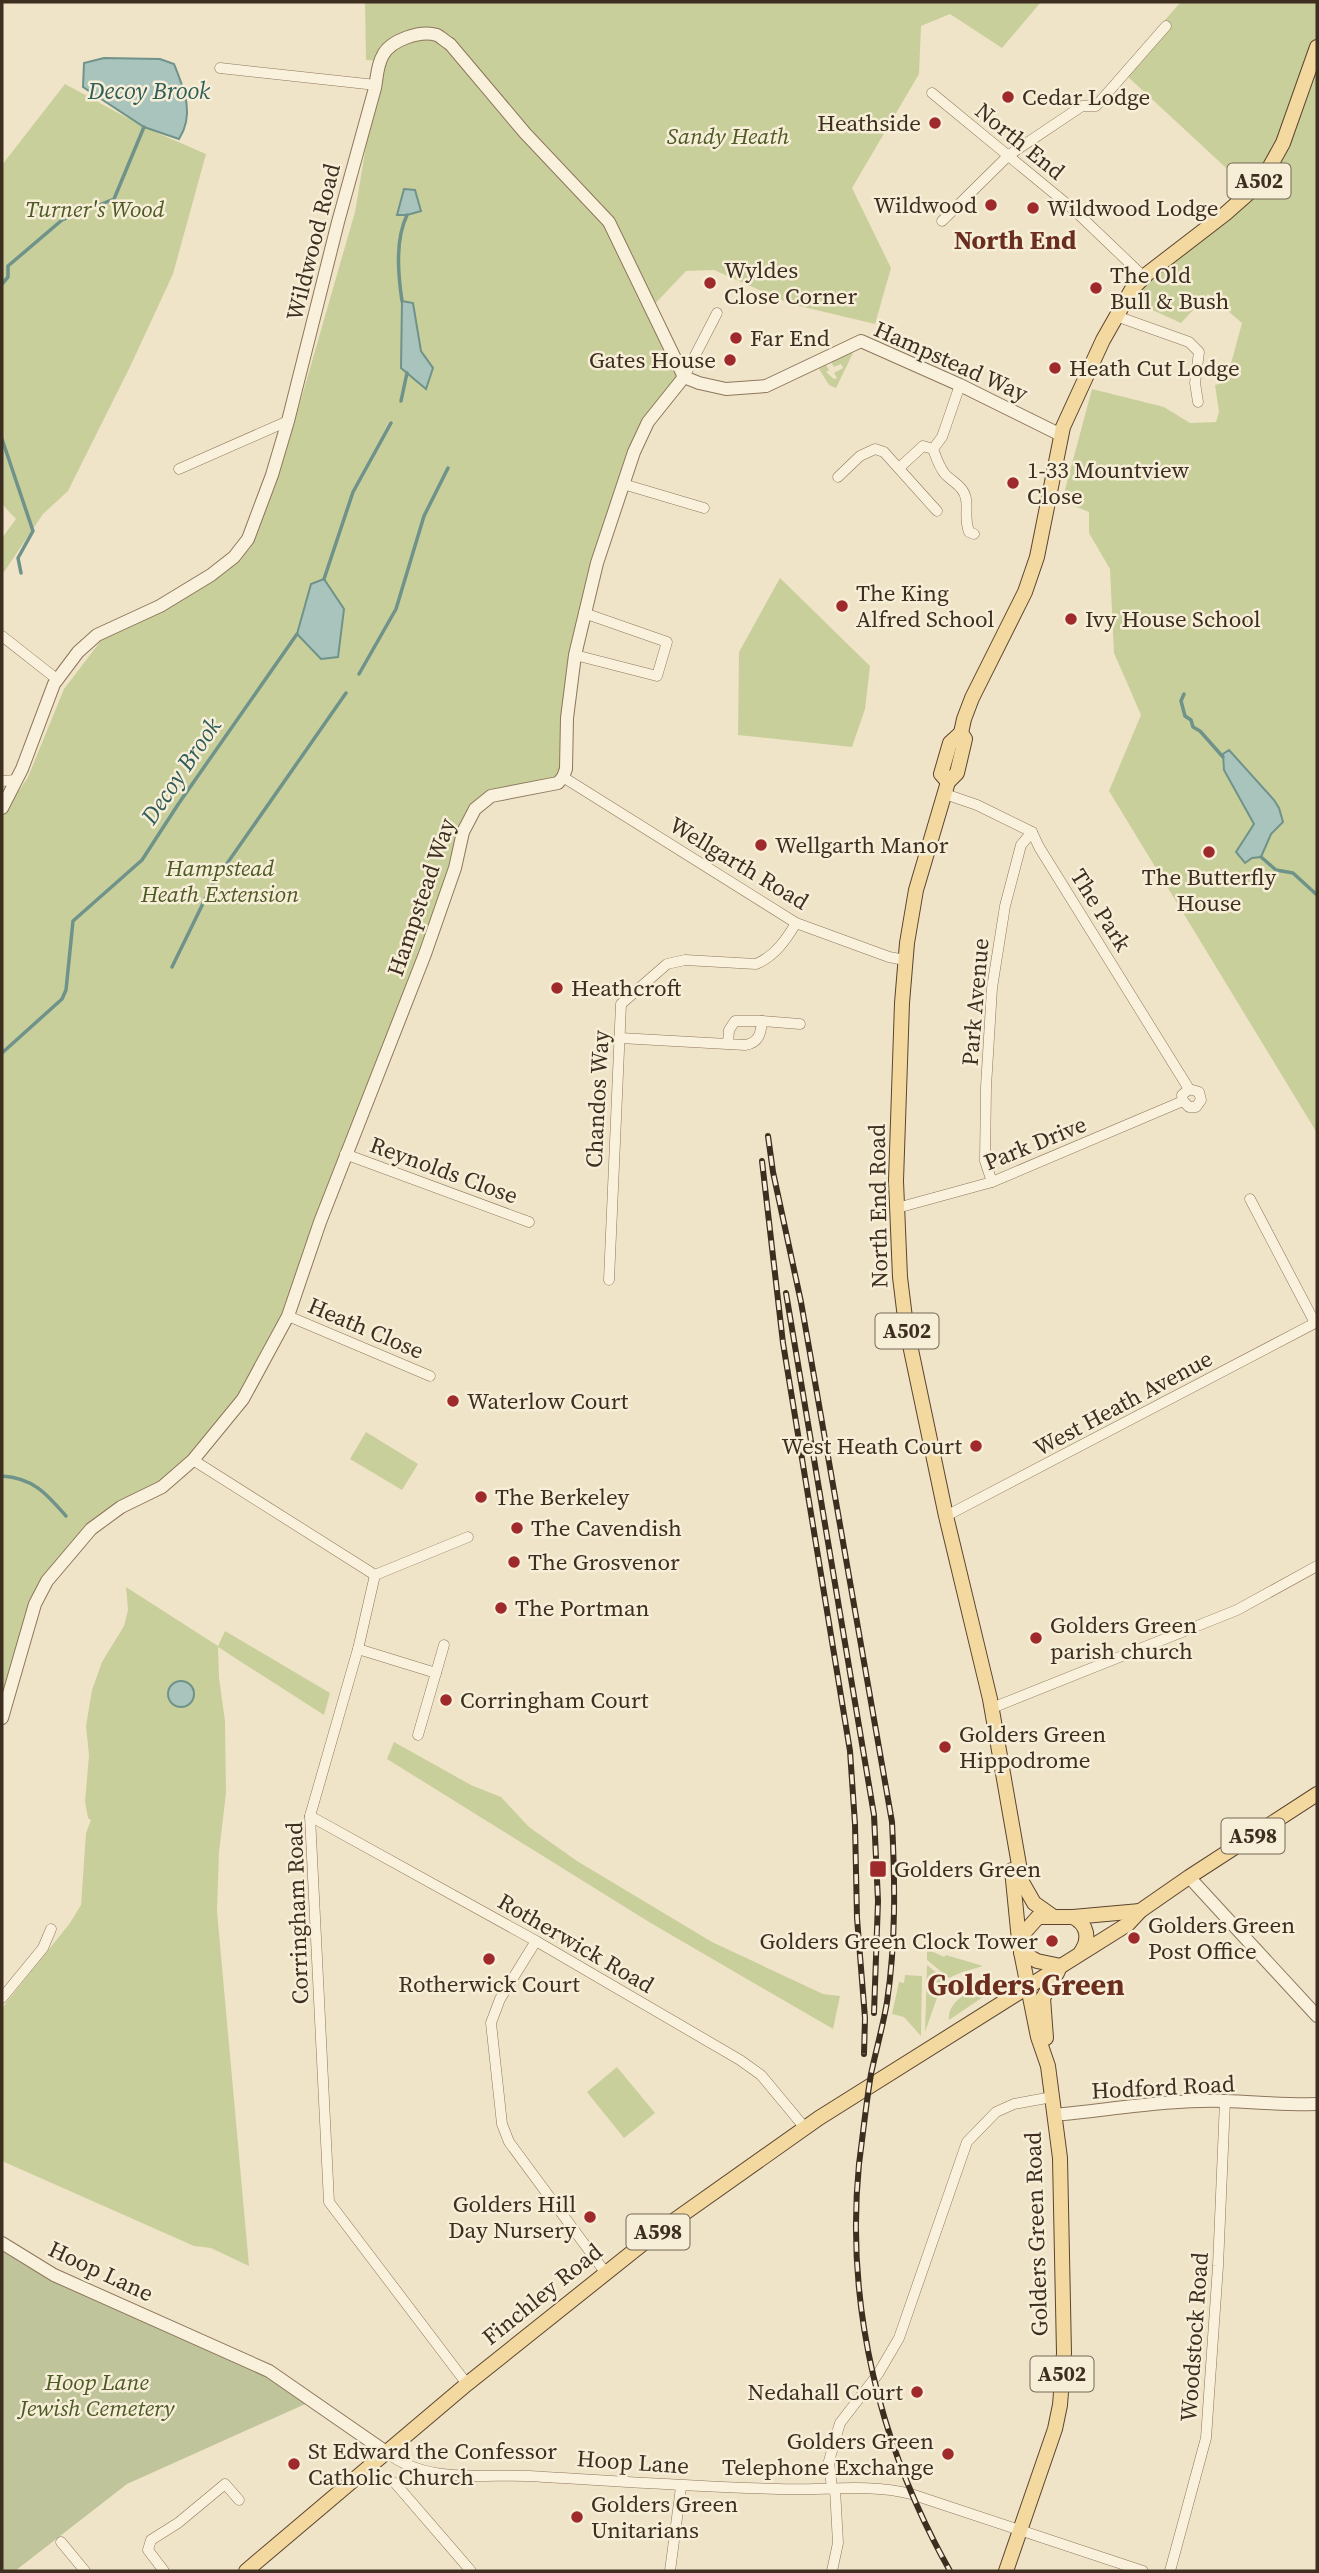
<svg xmlns="http://www.w3.org/2000/svg" width="1319" height="2573" viewBox="0 0 1319 2573" font-family="'Source Serif 4',serif">
	<style>
		.green { fill: #c9cf9b }
		.cemetery { fill: #bfc49a }
		.water { fill: #a9c4bc; stroke: #6f938a; stroke-width: 2 }
		.lines { fill: none; stroke-linecap: round; stroke-linejoin: round }
		.stream { stroke: #6f938a; stroke-width: 3.5 }
		.minor-casing { stroke: #8d765c; stroke-width: 11 }
		.tertiary-casing { stroke: #8d765c; stroke-width: 14 }
		.primary-casing { stroke: #5b4430; stroke-width: 16 }
		.minor { stroke: #faf1dc; stroke-width: 10 }
		.tertiary { stroke: #faf1dc; stroke-width: 12 }
		.primary { stroke: #f3d9a0; stroke-width: 14 }
		.rail-casing { stroke: #3d2e20; stroke-width: 6 }
		.rail { stroke: #f7eed8; stroke-width: 3.5; stroke-dasharray: 10; stroke-linecap: butt }
		.poi-dot { fill: #9e2a2b; stroke: #f7eed8; stroke-width: 2.5 }
		.labels { text-anchor: middle; stroke-width: 5; stroke-linejoin: round; paint-order: stroke }
		.shield { fill: #f7eed8; stroke: #756857; stroke-width: 2 }
		.shield-label { font-size: 21px; font-weight: bold; fill: #3d2e20 }
		.poi-label { font-size: 23px; fill: #3d2e20; stroke: #f7eed8; text-anchor: start }
		.park-label { font-size: 23px; font-style: italic; fill: #4d5a26; stroke: #f7eed8 }
		.street-label { font-size: 23px; fill: #3d2e20; stroke: #f7eed8 }
		.water-label { font-size: 24px; font-style: italic; fill: #2f5d5a; stroke: #f7eed8 }
		.quarter-label { font-size: 26px; font-weight: bold; fill: #6b2e1e; stroke: #f7eed8 }
		.district-label { font-size: 30px; font-weight: bold; fill: #6b2e1e; stroke: #f7eed8 }
	</style>
	<rect width="100%" height="100%" fill="#f0e4c8"/>
	<g class="green">
		<path d="M365,2H1041L1002,48L950,14L921,26L919,74L852,188L891,268L875,324L791,304L714,270L686,271L650,309L684,377L648,422L584,613L563,777L491,796L475,809L288,1316L243,1399L193,1460L102,1519L35,1604L2,1717V817L28,777L64,689L103,638L225,571L250,548L294,424L355,212L380,61L366,60Z"/>
		<path d="M1181,2H1317V1133L1109,791L1141,715L1114,653L1110,569L1089,533V512L1062,501L1092,389L1164,407L1190,423L1216,422L1219,412L1215,385L1226,382L1242,323L1208,294L1181,323L1126,298L1251,191L1127,76L1163,22Z"/>
		<path d="M65,84L144,127L206,154L173,274L129,369L68,491L43,514L2,575V538L16,519L2,504V165Z"/>
		<path d="M847,353H853L836,388L829,385L819,369L826,365L829,370L826,372L834,379L837,378L834,373L843,368L841,364L834,367L831,362Z"/>
		<path d="M780,578L870,666L865,709L852,747L738,735L739,652Z"/>
		<path d="M366,1432L418,1464L402,1490L350,1459Z"/>
		<path d="M126,1587L218,1646L225,1631L330,1693L324,1715L218,1647L219,1678L225,1721L226,1793L219,1852L217,1911L249,2266L211,2248L194,2246L2,2161V2008L70,1923L81,1905L86,1833L91,1820L88,1818L85,1802L89,1755L86,1726L92,1690L102,1662L124,1626L128,1610Z"/>
		<path d="M394,1742L471,1785L501,1797L529,1827L577,1861L712,1942L823,1994L840,1996L833,2029L649,1922L387,1759Z"/>
		<path d="M927,1949L944,1957L946,1955L983,1966C970,1970 960,1972 949,1978L927,1960Z"/>
		<path d="M927,1965L946,1980L937,1990L938,1995L925,2032Z"/>
		<path d="M905,1975L922,1976L921,2036L904,2017L892,2014L899,1982L904,1983Z"/>
		<path d="M981,1984L987,1985L992,1991L949,2020C947,2002 968,1993 981,1984Z"/>
		<path d="M617,2067L655,2113L624,2138L587,2092Z"/>
	</g>
	<path class="cemetery" d="M2,2243L54,2275L199,2338L312,2401L127,2484L15,2571H2Z"/>
	<g class="water">
		<path d="M104,58L160,59L174,64C184,89 195,114 179,139L144,127L83,87L84,63Z"/>
		<path d="M404,189L415,190L421,211L407,215H397Z"/>
		<path d="M402,301L413,303L421,351L433,368L426,389L401,368Z"/>
		<path d="M324,579L344,609L338,657L321,659L297,634L311,584Z"/>
		<path d="M1229,750L1274,800L1279,808L1283,822L1271,834L1261,857L1252,858L1245,863L1236,852L1254,824L1224,770L1223,754Z"/>
		<circle cx="181" cy="1694" r="13"/>
	</g>
	<g class="lines">
		<g class="stream">
			<path d="M2,284L8,277V266L62,220L114,199L144,127"/>
			<path d="M402,301C398,274 395,240 407,215"/>
			<path d="M401,401L407,373"/>
			<path d="M2,439L33,531L18,558L21,573"/>
			<path d="M324,579L353,492L391,423"/>
			<path d="M359,674L396,609L424,516L448,468"/>
			<path d="M1184,694L1181,701L1185,716L1191,720L1193,727L1200,731L1223,757"/>
			<path d="M1261,857L1276,870L1293,873L1317,895"/>
			<path d="M172,967L212,885L346,693"/>
			<path d="M2,1053L62,999L66,990L73,921L142,860L179,803L297,634"/>
			<path d="M2,1476C33,1478 46,1493 66,1516"/>
		</g>
		<g class="minor-casing">
			<g id="minor">
				<path d="M220,68L376,85"/>
				<path d="M932,93L1073,209L1144,277"/>
				<path d="M942,221L1009,155L1082,106H1096L1166,26"/>
				<path d="M1116,316L1189,342L1199,352L1195,383L1198,402"/>
				<path d="M684,377L717,313"/>
				<path d="M960,385L942,437L933,449C936,457 939,467 945,474C952,482 964,486 966,499C968,511 964,518 969,532L974,534"/>
				<path d="M899,468L923,446L933,449"/>
				<path d="M179,469L288,421"/>
				<path d="M838,477L860,456L875,449L884,452L937,511"/>
				<path d="M623,484L704,508"/>
				<path d="M2,636L58,680"/>
				<path d="M575,655L657,676L667,642L584,613"/>
				<path d="M563,777L796,923L889,957L905,960"/>
				<path d="M2,781L16,780"/>
				<path d="M945,794L977,805L1032,832L1039,847L1189,1089L1199,1092L1201,1100L1196,1107H1189L1183,1101L1182,1095L1189,1089"/>
				<path d="M762,1021L800,1024"/>
				<path d="M620,1038L745,1045C759,1043 761,1033 762,1021H735L729,1030L728,1044"/>
				<path d="M345,1154L529,1222"/>
				<path d="M992,1182L985,1161L986,1087L992,988L1005,906L1021,845L1032,832"/>
				<path d="M1250,1199L1315,1323"/>
				<path d="M897,1208L992,1182L1183,1101"/>
				<path d="M609,1280L621,1004L667,964L685,960L756,964C775,956 786,940 796,923"/>
				<path d="M288,1316L430,1376"/>
				<path d="M193,1460L375,1575L358,1649L310,1816L329,2202L467,2384"/>
				<path d="M946,1516L1317,1322"/>
				<path d="M375,1575L468,1537"/>
				<path d="M358,1649L436,1673"/>
				<path d="M992,1708L1237,1610L1317,1566"/>
				<path d="M418,1735L444,1645"/>
				<path d="M310,1816L536,1941L740,2060L761,2075L805,2128"/>
				<path d="M536,1941L500,1999L491,2023L502,2124L509,2142L605,2272"/>
				<path d="M2,1998L43,1948L51,1929"/>
				<path d="M386,2452C426,2484 481,2474 529,2476C612,2481 695,2487 778,2489C822,2491 868,2483 911,2494L1143,2571"/>
				<path d="M395,2483L471,2571"/>
				<path d="M832,2489L829,2461L840,2423L878,2374L899,2338L967,2142L996,2112L1014,2104L1052,2097"/>
				<path d="M61,2542L85,2571"/>
				<path d="M164,2571L148,2550L151,2540L178,2523L225,2484L239,2500"/>
				<path d="M670,2571L681,2487"/>
				<path d="M832,2571L838,2543L835,2489"/>
				<path d="M1170,2571L1206,2438L1218,2266L1225,2101"/>
			</g>
		</g>
		<g class="tertiary-casing">
			<g id="tertiary">
				<path d="M684,377L699,383L726,389L766,386L861,341L960,385L1061,435"/>
				<path d="M2,808L22,769L54,684L78,652L97,635L160,606L211,575L234,557L248,539L272,475L288,421L338,222L375,88C377,77 377,65 383,55C391,40 420,30 437,35C441,37 446,42 450,44L525,133L609,222L684,377"/>
				<path d="M2,1718L35,1604L47,1581L91,1529L121,1507L162,1487L193,1460L243,1399L288,1316L320,1222L425,954L455,868L463,832L475,809L491,796L558,783L563,777L566,769L567,718L575,655L597,563L634,452L648,422L684,377"/>
				<path d="M1189,1877L1317,2016"/>
				<path d="M1054,2115C1110,2110 1169,2099 1226,2101C1256,2102 1286,2105 1317,2104"/>
				<path d="M2,2243L54,2275L269,2371L386,2452"/>
			</g>
		</g>
		<g class="primary-casing">
			<g id="primary">
				<path d="M948,782L941,774L950,743L961,733"/>
				<path d="M1012,1870L1019,1940"/>
				<path d="M1051,1915L1034,1903L1022,1882L990,1699L946,1516L906,1326L900,1277L896,1181L902,1003L907,943L916,890L948,782L957,773L965,739L961,733L964,719L972,698L1025,592L1037,557L1063,427L1103,340L1132,289L1147,274L1225,214L1251,191L1268,170L1283,143L1317,47"/>
				<path d="M1073,1917C1088,1925 1090,1939 1081,1952"/>
				<path d="M1021,1952L1037,1961L1061,1966"/>
				<path d="M1046,2038L1043,1998L1058,1971"/>
				<path d="M246,2571L467,2384L655,2234L819,2118L1128,1924L1140,1911L1189,1877L1317,1794"/>
				<path d="M1006,2571L1055,2429L1060,2405L1064,2353L1060,2158L1048,2066L1038,2037L1021,1952L1023,1934L1038,1917H1073L1140,1911"/>
			</g>
		</g>
		<use href="#minor" class="minor"/>
		<use href="#tertiary" class="tertiary"/>
		<use href="#primary" class="primary"/>
		<g class="rail-casing">
			<g id="rail">
				<path d="M768,1136L773,1172L801,1302L892,1822C895,1881 896,1942 887,2002C883,2026 876,2050 871,2074C866,2104 863,2134 859,2164C845,2306 880,2447 950,2571"/>
				<path d="M762,1161L783,1343L850,1751L855,1824L857,1918L865,2018L864,2054"/>
				<path d="M786,1293L874,1815L878,1901L874,2013"/>
			</g>
		</g>
		<use href="#rail" class="rail"/>
	</g>
	<g class="poi-dot">
		<circle cx="1008" cy="97" r="7"/>
		<circle cx="935" cy="123" r="7"/>
		<circle cx="991" cy="205" r="7"/>
		<circle cx="1033" cy="208" r="7"/>
		<circle cx="710" cy="283" r="7"/>
		<circle cx="1096" cy="288" r="7"/>
		<circle cx="736" cy="338" r="7"/>
		<circle cx="730" cy="360" r="7"/>
		<circle cx="1055" cy="368" r="7"/>
		<circle cx="1013" cy="483" r="7"/>
		<circle cx="842" cy="606" r="7"/>
		<circle cx="1071" cy="619" r="7"/>
		<circle cx="761" cy="845" r="7"/>
		<circle cx="1209" cy="852" r="7"/>
		<circle cx="557" cy="988" r="7"/>
		<circle cx="453" cy="1401" r="7"/>
		<circle cx="976" cy="1446" r="7"/>
		<circle cx="481" cy="1497" r="7"/>
		<circle cx="517" cy="1528" r="7"/>
		<circle cx="514" cy="1562" r="7"/>
		<circle cx="501" cy="1608" r="7"/>
		<circle cx="1036" cy="1638" r="7"/>
		<circle cx="446" cy="1700" r="7"/>
		<circle cx="945" cy="1747" r="7"/>
		<rect x="869" y="1860" width="18" height="18" rx="3.5"/>
		<circle cx="1134" cy="1938" r="7"/>
		<circle cx="1052" cy="1941" r="7"/>
		<circle cx="489" cy="1959" r="7"/>
		<circle cx="590" cy="2217" r="7"/>
		<circle cx="917" cy="2392" r="7"/>
		<circle cx="948" cy="2454" r="7"/>
		<circle cx="294" cy="2464" r="7"/>
		<circle cx="577" cy="2517" r="7"/>
	</g>
	<g class="labels">
		<g class="shield">
			<rect x="1227.5" y="163.5" width="63" height="35" rx="5"/>
			<rect x="875.5" y="1313.5" width="63" height="35" rx="5"/>
			<rect x="1221.5" y="1818.5" width="63" height="35" rx="5"/>
			<rect x="626.5" y="2214.5" width="63" height="35" rx="5"/>
			<rect x="1030.5" y="2356.5" width="63" height="35" rx="5"/>
		</g>
		<g class="shield-label">
			<text x="1259" y="188">A502</text>
			<text x="907" y="1338">A502</text>
			<text x="1253" y="1843">A598</text>
			<text x="658" y="2239">A598</text>
			<text x="1062" y="2381">A502</text>
		</g>
		<g class="poi-label">
			<text x="1022" y="105">Cedar Lodge</text>
			<text x="921" y="131" text-anchor="end">Heathside</text>
			<text x="977" y="213" text-anchor="end">Wildwood</text>
			<text x="1047" y="216">Wildwood Lodge</text>
			<text x="724" y="278">Wyldes<tspan x="724" dy="26">Close Corner</tspan></text>
			<text x="1110" y="283">The Old<tspan x="1110" dy="26">Bull &amp; Bush</tspan></text>
			<text x="750" y="346">Far End</text>
			<text x="716" y="368" text-anchor="end">Gates House</text>
			<text x="1069" y="376">Heath Cut Lodge</text>
			<text x="1027" y="478">1-33 Mountview<tspan x="1027" dy="26">Close</tspan></text>
			<text x="856" y="601">The King<tspan x="856" dy="26">Alfred School</tspan></text>
			<text x="1085" y="627">Ivy House School</text>
			<text x="775" y="853">Wellgarth Manor</text>
			<text x="1209" y="885" text-anchor="middle">The Butterfly<tspan x="1209" dy="26">House</tspan></text>
			<text x="571" y="996">Heathcroft</text>
			<text x="467" y="1409">Waterlow Court</text>
			<text x="962" y="1454" text-anchor="end">West Heath Court</text>
			<text x="495" y="1505">The Berkeley</text>
			<text x="531" y="1536">The Cavendish</text>
			<text x="528" y="1570">The Grosvenor</text>
			<text x="515" y="1616">The Portman</text>
			<text x="1050" y="1633">Golders Green<tspan x="1050" dy="26">parish church</tspan></text>
			<text x="460" y="1708">Corringham Court</text>
			<text x="959" y="1742">Golders Green<tspan x="959" dy="26">Hippodrome</tspan></text>
			<text x="894" y="1877">Golders Green</text>
			<text x="1148" y="1933">Golders Green<tspan x="1148" dy="26">Post Office</tspan></text>
			<text x="1038" y="1949" text-anchor="end">Golders Green Clock Tower</text>
			<text x="489" y="1992" text-anchor="middle">Rotherwick Court</text>
			<text x="576" y="2212" text-anchor="end">Golders Hill<tspan x="576" dy="26">Day Nursery</tspan></text>
			<text x="903" y="2400" text-anchor="end">Nedahall Court</text>
			<text x="934" y="2449" text-anchor="end">Golders Green<tspan x="934" dy="26">Telephone Exchange</tspan></text>
			<text x="308" y="2459">St Edward the Confessor<tspan x="308" dy="26">Catholic Church</tspan></text>
			<text x="591" y="2512">Golders Green<tspan x="591" dy="26">Unitarians</tspan></text>
		</g>
		<g class="park-label">
			<text x="728" y="144">Sandy Heath</text>
			<text x="95" y="217">Turner's Wood</text>
			<text x="220" y="876">Hampstead<tspan x="220" dy="26">Heath Extension</tspan></text>
			<text x="97" y="2390">Hoop Lane<tspan x="97" dy="26">Jewish Cemetery</tspan></text>
		</g>
		<g class="street-label">
			<text transform="translate(1020 141) rotate(39)" y="8">North End</text>
			<text transform="translate(313 242) rotate(-76)" y="8">Wildwood Road</text>
			<text transform="translate(951 361) rotate(24)" y="8">Hampstead Way</text>
			<text transform="translate(739 863) rotate(31)" y="8">Wellgarth Road</text>
			<text transform="translate(421 897) rotate(-71)" y="8">Hampstead Way</text>
			<text transform="translate(1101 910) rotate(58)" y="8">The Park</text>
			<text transform="translate(975 1002) rotate(-85)" y="8">Park Avenue</text>
			<text transform="translate(597 1099) rotate(-87)" y="8">Chandos Way</text>
			<text transform="translate(1035 1143) rotate(-22)" y="8">Park Drive</text>
			<text transform="translate(444 1170) rotate(20)" y="8">Reynolds Close</text>
			<text transform="translate(878 1206) rotate(-91)" y="8">North End Road</text>
			<text transform="translate(366 1328) rotate(23)" y="8">Heath Close</text>
			<text transform="translate(1123 1403) rotate(-28)" y="8">West Heath Avenue</text>
			<text transform="translate(297 1913) rotate(-92)" y="8">Corringham Road</text>
			<text transform="translate(576 1943) rotate(30)" y="8">Rotherwick Road</text>
			<text transform="translate(1163 2087) rotate(-3)" y="8">Hodford Road</text>
			<text transform="translate(1036 2234) rotate(-92)" y="8">Golders Green Road</text>
			<text transform="translate(101 2271) rotate(25)" y="8">Hoop Lane</text>
			<text transform="translate(542 2294) rotate(-39)" y="8">Finchley Road</text>
			<text transform="translate(1194 2337) rotate(-86)" y="8">Woodstock Road</text>
			<text transform="translate(633 2462) rotate(4)" y="8">Hoop Lane</text>
		</g>
		<g class="water-label">
			<text x="149" y="99">Decoy Brook</text>
			<text transform="translate(181 771) rotate(-56)" y="8">Decoy Brook</text>
		</g>
		<g class="quarter-label">
			<text x="1015" y="249">North End</text>
		</g>
		<g class="district-label">
			<text x="1026" y="1995">Golders Green</text>
		</g>
	</g>
	<rect width="1319" height="2573" fill="none" stroke="#3d2e20" stroke-width="7"/>
</svg>
